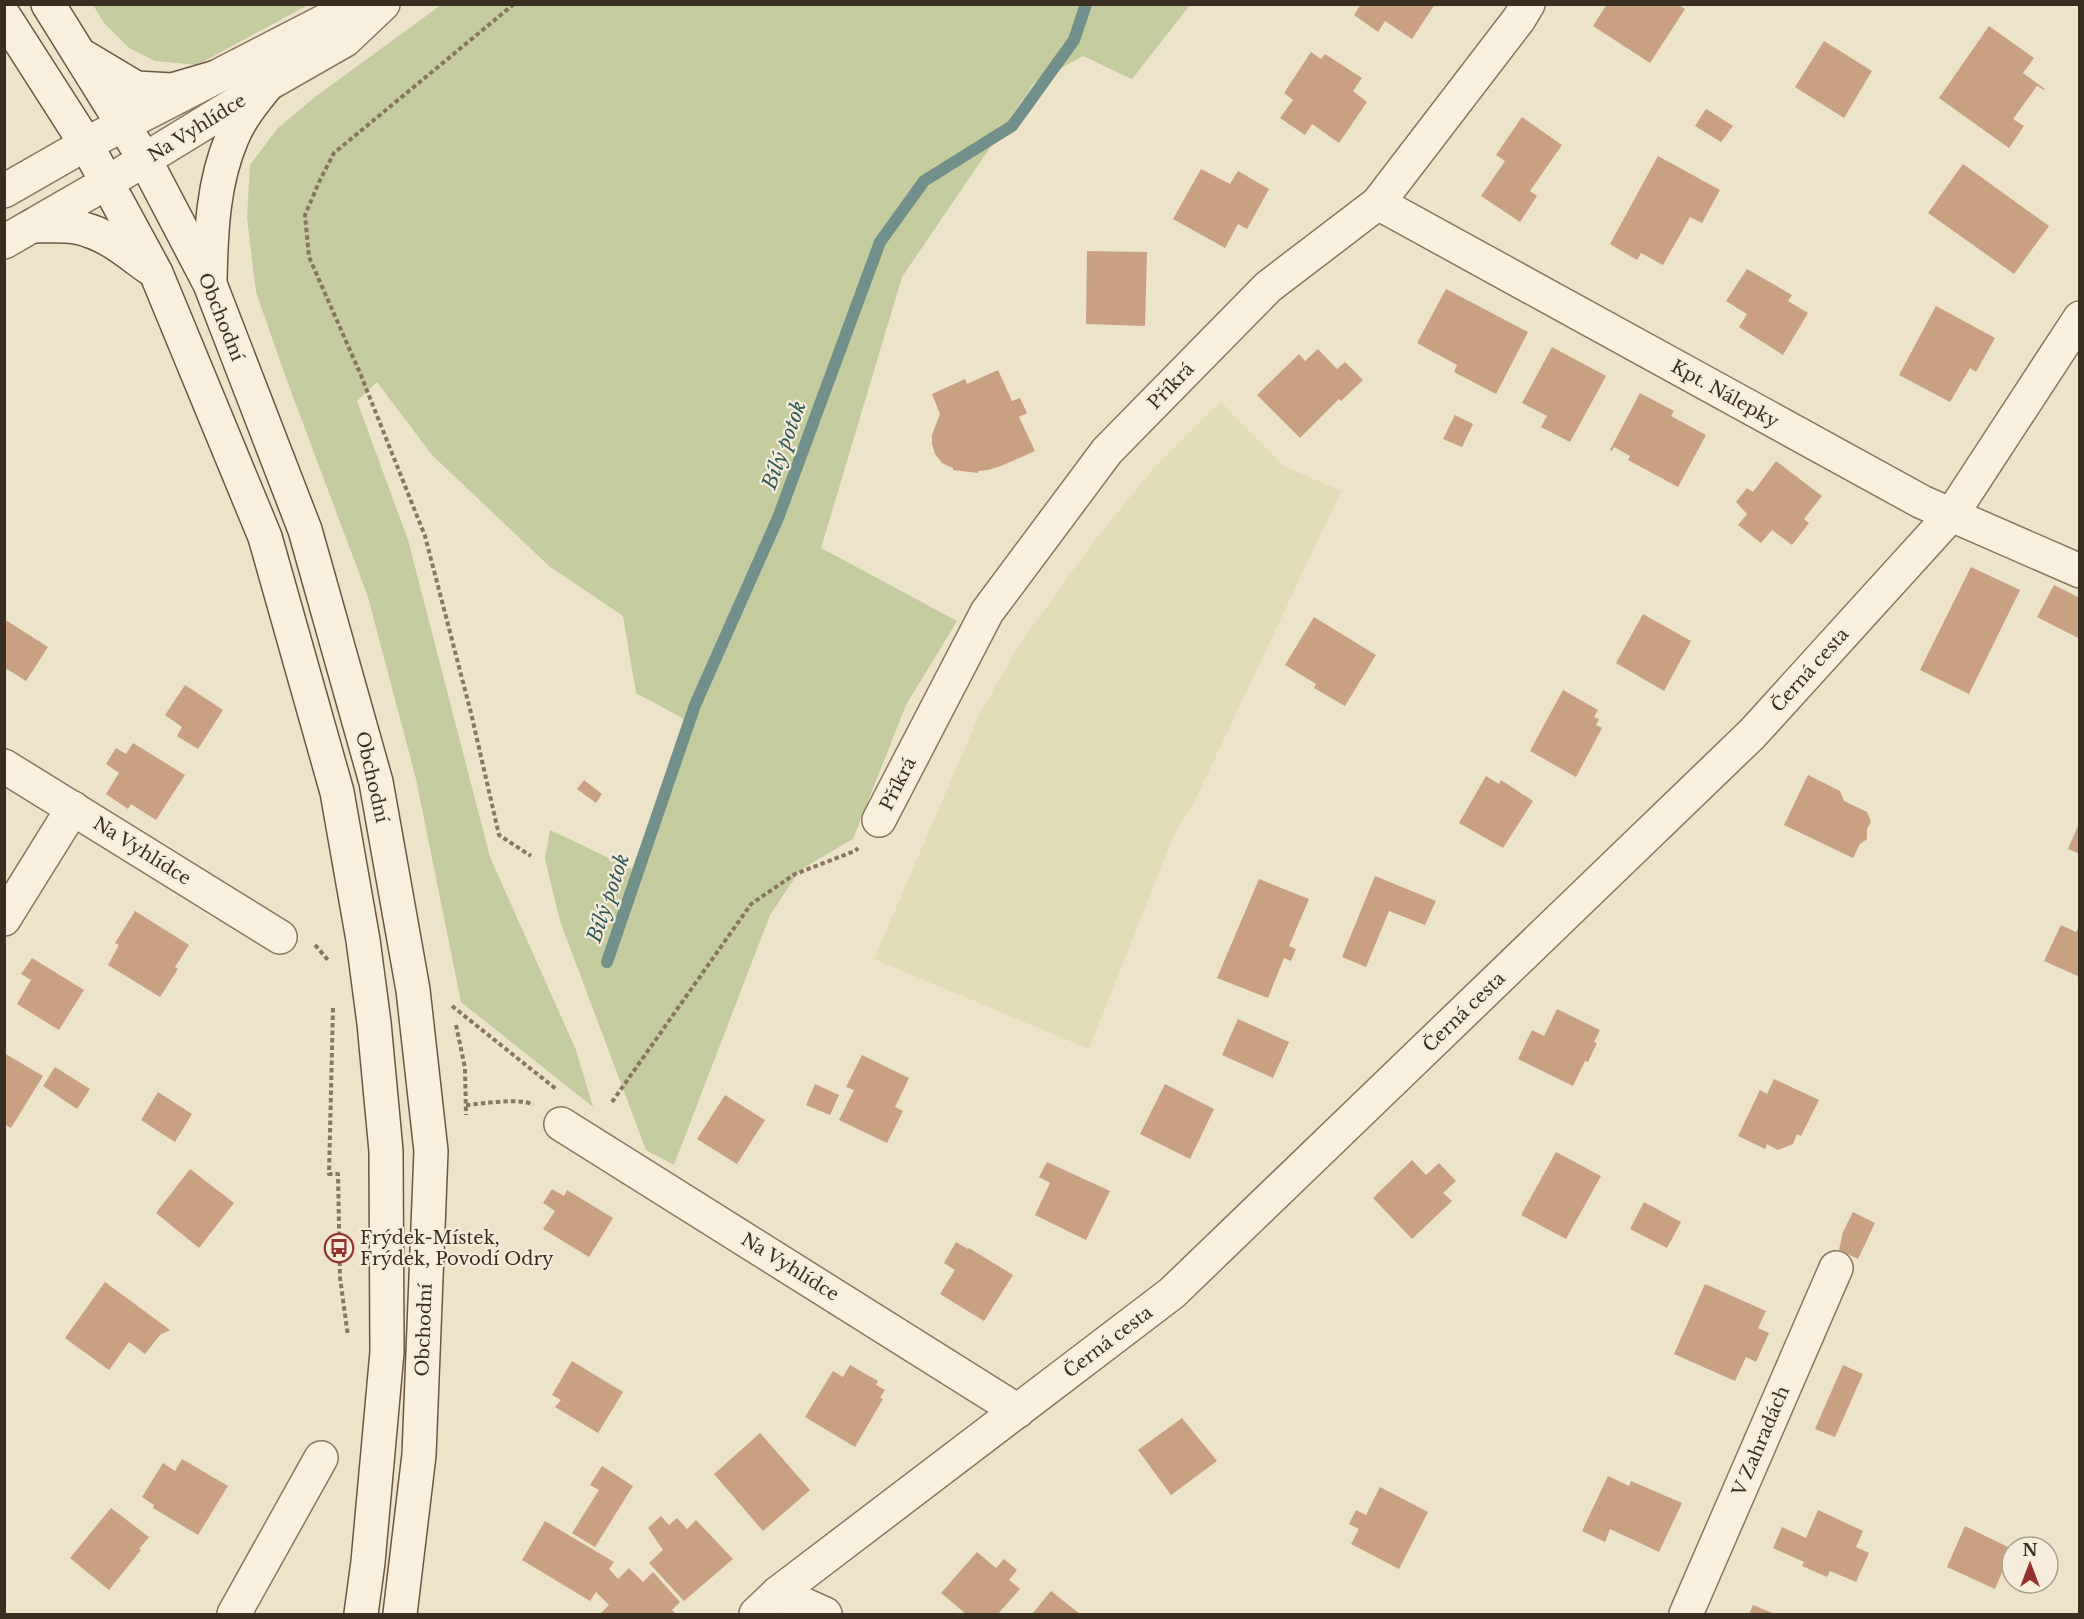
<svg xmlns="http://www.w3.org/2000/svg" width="2084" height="1619" viewBox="0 0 2084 1619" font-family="'Libre Baskerville',serif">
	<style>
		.farmland { fill: #e2dcb7 }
		.green { fill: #c4cb9d }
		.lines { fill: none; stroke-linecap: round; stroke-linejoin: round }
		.stream { stroke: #709089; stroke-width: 12 }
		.building { fill: #c9a181 }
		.street-casing { stroke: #89765e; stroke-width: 36 }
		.secondary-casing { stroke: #6b5741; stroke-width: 36 }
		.path { stroke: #89765e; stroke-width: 4; stroke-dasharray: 4.5 3; stroke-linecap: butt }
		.street { stroke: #f8f0dc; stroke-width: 33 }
		.secondary { stroke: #f8f0dc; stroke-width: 33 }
		.labels { text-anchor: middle; stroke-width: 4.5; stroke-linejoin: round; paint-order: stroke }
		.street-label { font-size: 18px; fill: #3a2e21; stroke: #f5edd9 }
		.poi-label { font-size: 18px; fill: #3a2e21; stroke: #f5edd9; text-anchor: start }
		.water-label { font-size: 20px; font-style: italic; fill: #315957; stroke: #f5edd9 }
	</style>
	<rect width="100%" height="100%" fill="#ede3c9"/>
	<path class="farmland" d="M1221,402L1282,465L1341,491L1197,796L1173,837L1089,1049L874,959L980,713L1022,641L1095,540L1153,469Z"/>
	<g class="green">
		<path d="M93,5H308L197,65L155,61L129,48L104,23Z"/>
		<path d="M441,5H1190L1132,79L1083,56L1034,83L902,277L821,548L957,621L906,705L853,839L800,870L770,915L674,1165L646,1150L560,921L545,859L550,830L632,869L686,720L636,693L623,616L549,566L432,455L377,382L357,401L408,540L490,857L576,1050L593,1107L461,1002L416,779L368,597L286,378L256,292L247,218L250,165L277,129L315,97Z"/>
	</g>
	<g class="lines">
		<path class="stream" d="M607,962L695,705L778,518L880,242L924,181L1012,126L1074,40L1086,4"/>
	</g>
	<g class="building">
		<path d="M1361,4H1435L1412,39L1385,21L1378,32L1354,15Z"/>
		<path d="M1607,4H1677L1685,9L1650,63L1593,26Z"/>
		<path d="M1989,26L2034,58L2023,73L2045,89L2044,90L2037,86L2013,119L2024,126L2009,148L1939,98Z"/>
		<path d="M1824,41L1872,71L1844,118L1795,87Z"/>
		<path d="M1311,52L1321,59L1325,54L1362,78L1353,91L1367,102L1339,143L1312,124L1305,135L1280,118L1293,100L1284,93Z"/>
		<path d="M1706,109L1733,126L1721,142L1695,126Z"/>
		<path d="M1522,117L1562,145L1530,191L1537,196L1520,222L1481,196L1505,161L1496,155Z"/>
		<path d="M1658,156L1720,190L1702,223L1690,217L1663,265L1641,253L1637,260L1610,244Z"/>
		<path d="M1963,164L2049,226L2014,274L1928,213Z"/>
		<path d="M1201,169L1230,184L1238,171L1269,189L1247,229L1238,224L1225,248L1173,219Z"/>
		<path d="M1087,251L1147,252L1145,326L1086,324Z"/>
		<path d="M1747,269L1792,295L1788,301L1808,313L1783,355L1739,327L1747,314L1726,301Z"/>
		<path d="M1446,289L1528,332L1496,394L1454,372L1457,365L1417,343Z"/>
		<path d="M1936,306L1995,338L1976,372L1970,368L1950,402L1899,375Z"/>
		<path d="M1552,347L1606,376L1570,442L1541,427L1547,416L1522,403Z"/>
		<path d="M1318,349L1337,369L1345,362L1363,380L1341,401L1339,399L1300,438L1257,395L1299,354L1305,361Z"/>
		<path d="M998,370L1012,401L1020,398L1027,413L1019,417L1035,451L1001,466L988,470L978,471V473L953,470V468L942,463L935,454L932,444V435L940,414L932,394L965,379L967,384Z"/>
		<path d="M1640,393L1674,411L1671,416L1706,435L1678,487L1628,460L1630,456L1614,447L1612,451L1610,450Z"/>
		<path d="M1455,415L1473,424L1462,447L1443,439Z"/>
		<path d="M1776,461L1822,496L1804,519L1809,523L1792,545L1772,530L1761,543L1738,525L1747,514L1736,502L1747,488L1753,492Z"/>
		<path d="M1971,567L2020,590L1969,694L1920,670Z"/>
		<path d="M2054,585L2080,598V639L2037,617Z"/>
		<path d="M1643,614L1691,641L1664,691L1616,663Z"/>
		<path d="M1314,617L1376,655L1345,706L1314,688L1316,684L1285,665Z"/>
		<path d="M4,619L48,647L26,681L7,669L4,673Z"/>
		<path d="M185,685L223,710L198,749L177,736L182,727L165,715Z"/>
		<path d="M1563,690L1598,710L1594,717L1599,719L1596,725L1602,728L1576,777L1530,751Z"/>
		<path d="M133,743L185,775L156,820L131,804L128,809L106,794L119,773L106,764L116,748L126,754Z"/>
		<path d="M1808,775L1840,791L1844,801L1867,812L1871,822L1867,829V839L1860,844L1853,858L1784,825Z"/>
		<path d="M1486,776L1499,784L1501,780L1533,801L1503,848L1459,823Z"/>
		<path d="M584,780L602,794L596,803L577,789Z"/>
		<path d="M2080,821V854L2068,849Z"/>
		<path d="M1375,876L1436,901L1425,925L1389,911L1366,967L1342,957Z"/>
		<path d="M1259,879L1309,899L1289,946L1296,949L1291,961L1284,958L1268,998L1217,978Z"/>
		<path d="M135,911L189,945L175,967L178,969L160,997L108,965L119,945L115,943Z"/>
		<path d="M2080,924V977L2044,961L2061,925L2076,932Z"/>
		<path d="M32,958L84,990L59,1030L17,1004L31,980L21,974Z"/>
		<path d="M1557,1009L1600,1030L1594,1042L1597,1043L1588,1062L1585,1061L1573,1086L1518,1059L1532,1030L1544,1036Z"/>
		<path d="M1238,1019L1289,1042L1273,1078L1222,1055Z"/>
		<path d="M4,1053L43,1076L11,1128L4,1124Z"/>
		<path d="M862,1055L909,1078L895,1107L903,1111L887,1143L839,1120L854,1090L846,1087Z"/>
		<path d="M55,1067L90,1089L77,1109L43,1086Z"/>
		<path d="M1774,1079L1819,1100L1801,1136L1797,1134L1793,1144L1778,1150L1767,1144L1765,1149L1738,1136L1760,1090L1767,1094Z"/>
		<path d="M815,1084L839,1095L830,1115L806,1105Z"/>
		<path d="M1165,1084L1214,1109L1190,1159L1140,1134Z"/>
		<path d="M158,1092L192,1114L175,1142L141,1120Z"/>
		<path d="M725,1095L765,1120L737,1164L697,1139Z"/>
		<path d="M1556,1152L1601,1176L1566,1239L1521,1215Z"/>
		<path d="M1412,1160L1426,1175L1439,1163L1456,1181L1443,1193L1452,1201L1412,1239L1373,1198Z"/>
		<path d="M1047,1162L1110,1191L1086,1240L1035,1215L1050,1183L1039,1177Z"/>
		<path d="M190,1169L234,1203L199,1248L156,1213Z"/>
		<path d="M552,1189L564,1196L567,1190L613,1218L589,1257L543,1229L555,1211L543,1203Z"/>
		<path d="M1644,1202L1681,1222L1667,1248L1630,1229Z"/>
		<path d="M1853,1212L1875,1223L1858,1259L1839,1250L1843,1232Z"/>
		<path d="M956,1242L968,1249L969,1248L1013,1275L984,1321L940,1294L955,1270L944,1263Z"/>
		<path d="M105,1282L170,1330L160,1335L145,1354L129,1342L109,1370L65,1338Z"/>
		<path d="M1705,1284L1766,1311L1758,1328L1769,1333L1756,1362L1746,1357L1735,1381L1674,1354Z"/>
		<path d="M572,1361L623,1392L598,1433L555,1407L561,1400L552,1395Z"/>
		<path d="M850,1365L878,1381L876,1385L885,1390L880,1398L883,1399L855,1447L805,1417L833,1371L843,1377Z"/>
		<path d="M1843,1365L1863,1374L1835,1437L1815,1429Z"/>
		<path d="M1182,1418L1217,1461L1171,1495L1138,1450Z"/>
		<path d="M760,1433L810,1490L763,1531L714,1474Z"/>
		<path d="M182,1459L228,1486L198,1535L153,1508L154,1505L142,1497L163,1463L175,1471Z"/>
		<path d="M602,1466L633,1486L595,1547L572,1533L599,1490L590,1485Z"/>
		<path d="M1608,1476L1629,1486L1631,1481L1682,1503L1659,1552L1610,1529L1605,1542L1582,1531Z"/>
		<path d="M1380,1487L1428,1512L1399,1569L1351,1544L1359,1529L1349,1524L1356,1510L1366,1515Z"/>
		<path d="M111,1508L149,1537L139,1549L141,1550L109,1590L70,1558Z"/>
		<path d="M1818,1510L1863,1531L1856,1547L1869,1553L1856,1582L1830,1571L1827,1577L1802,1566L1804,1562L1773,1548L1782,1527L1806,1538Z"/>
		<path d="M661,1516L669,1525L677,1518L687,1529L696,1520L733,1559L684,1601L649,1563L663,1550L648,1528Z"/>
		<path d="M545,1521L614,1562L609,1569L618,1579L629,1568L643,1582L653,1572L680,1602L672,1610L675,1613L673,1614H603L601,1613L609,1605L596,1592L590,1601L522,1560Z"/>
		<path d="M1965,1526L2012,1549L1995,1589L1947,1567Z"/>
		<path d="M977,1552L996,1568L1004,1559L1017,1570L1009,1580L1020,1589L998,1614H966L941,1593Z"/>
		<path d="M1051,1591L1080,1614H1032Z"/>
		<path d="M1753,1605L1775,1614H1749Z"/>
	</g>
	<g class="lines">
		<g class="street-casing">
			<g id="street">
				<path d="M4,191L86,144L325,21L374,4"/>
				<path d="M1378,203L1922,502L2080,571"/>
				<path d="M4,242L108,182L268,84L345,40L383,4"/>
				<path d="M4,766L280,937"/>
				<path d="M879,820L987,612L1107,451L1268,287L1378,203L1519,19L1528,4"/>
				<path d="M4,919L73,808"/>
				<path d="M561,1124L1018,1411"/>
				<path d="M778,1593L825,1614"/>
				<path d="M234,1614L321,1458"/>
				<path d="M756,1614L778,1593L1172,1293L1752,734L1952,514L2080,318"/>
				<path d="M1686,1614L1836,1268"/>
			</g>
		</g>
		<g class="secondary-casing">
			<g id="secondary">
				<path d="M48,4L145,160L210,284L305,530L376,782L413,990L431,1151L419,1455L400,1614"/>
				<path d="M4,16L86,144L156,273L265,537L337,792L363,940L374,1023L386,1151L387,1352L368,1562L361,1614"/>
				<path d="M84,57L136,88L172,90L213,78"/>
				<path d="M33,226C51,226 72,224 90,231C112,238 132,256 151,269"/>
				<path d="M210,280C211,232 213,182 232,138C240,118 254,101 268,84"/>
			</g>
		</g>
		<g class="path">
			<path d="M514,4L334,153L320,180L305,215L309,257L360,373L425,536L471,713L499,835L531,856"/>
			<path d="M315,945L328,960"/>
			<path d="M452,1006L556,1089"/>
			<path d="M333,1008L329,1174H338L340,1278L348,1336"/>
			<path d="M456,1025L465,1068L466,1115"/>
			<path d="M612,1102L751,904L795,874L855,851L858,848"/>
			<path d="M466,1105C482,1104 521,1097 533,1105"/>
		</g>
		<use href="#street" class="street"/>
		<use href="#secondary" class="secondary"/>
	</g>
	<defs>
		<g id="bus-ring" transform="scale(1.5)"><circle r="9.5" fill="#f5edd9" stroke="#953331" stroke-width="1.5"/><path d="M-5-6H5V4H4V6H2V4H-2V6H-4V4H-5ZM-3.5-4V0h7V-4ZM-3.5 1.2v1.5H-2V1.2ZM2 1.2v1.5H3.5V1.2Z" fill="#953331"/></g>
	</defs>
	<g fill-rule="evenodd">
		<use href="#bus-ring" x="339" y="1248"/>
	</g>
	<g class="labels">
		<g class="street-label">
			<text transform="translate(197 128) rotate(-32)" y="6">Na Vyhlídce</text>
			<text transform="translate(221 317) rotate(68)" y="6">Obchodní</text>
			<text transform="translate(1171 386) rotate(-46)" y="6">Příkrá</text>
			<text transform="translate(1725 394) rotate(29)" y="6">Kpt. Nálepky</text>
			<text transform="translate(1810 670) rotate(-48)" y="6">Černá cesta</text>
			<text transform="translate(372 777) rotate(77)" y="6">Obchodní</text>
			<text transform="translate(898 784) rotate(-63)" y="6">Příkrá</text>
			<text transform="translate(142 851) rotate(32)" y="6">Na Vyhlídce</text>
			<text transform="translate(1464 1012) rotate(-44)" y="6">Černá cesta</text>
			<text transform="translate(790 1267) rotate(32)" y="6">Na Vyhlídce</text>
			<text transform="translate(424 1330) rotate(-88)" y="6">Obchodní</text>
			<text transform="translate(1108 1342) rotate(-37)" y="6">Černá cesta</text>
			<text transform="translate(1761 1441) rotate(-67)" y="6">V Zahradách</text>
		</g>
		<g class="poi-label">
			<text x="360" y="1244">Frýdek-Místek,<tspan x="360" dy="21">Frýdek, Povodí Odry</tspan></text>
		</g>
		<g class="water-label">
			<text transform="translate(784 445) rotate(-70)" y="7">Bílý potok</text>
			<text transform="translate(608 898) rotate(-71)" y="7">Bílý potok</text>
		</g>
	</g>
	<rect width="2084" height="1619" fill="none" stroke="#3a2e21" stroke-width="12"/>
	<g transform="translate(2030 1565)"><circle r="28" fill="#f5edd9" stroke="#aaa18f" stroke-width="1.5"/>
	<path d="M0-4.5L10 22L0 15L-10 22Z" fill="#953331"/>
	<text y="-9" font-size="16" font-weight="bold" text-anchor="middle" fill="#3a2e21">N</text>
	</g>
</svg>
